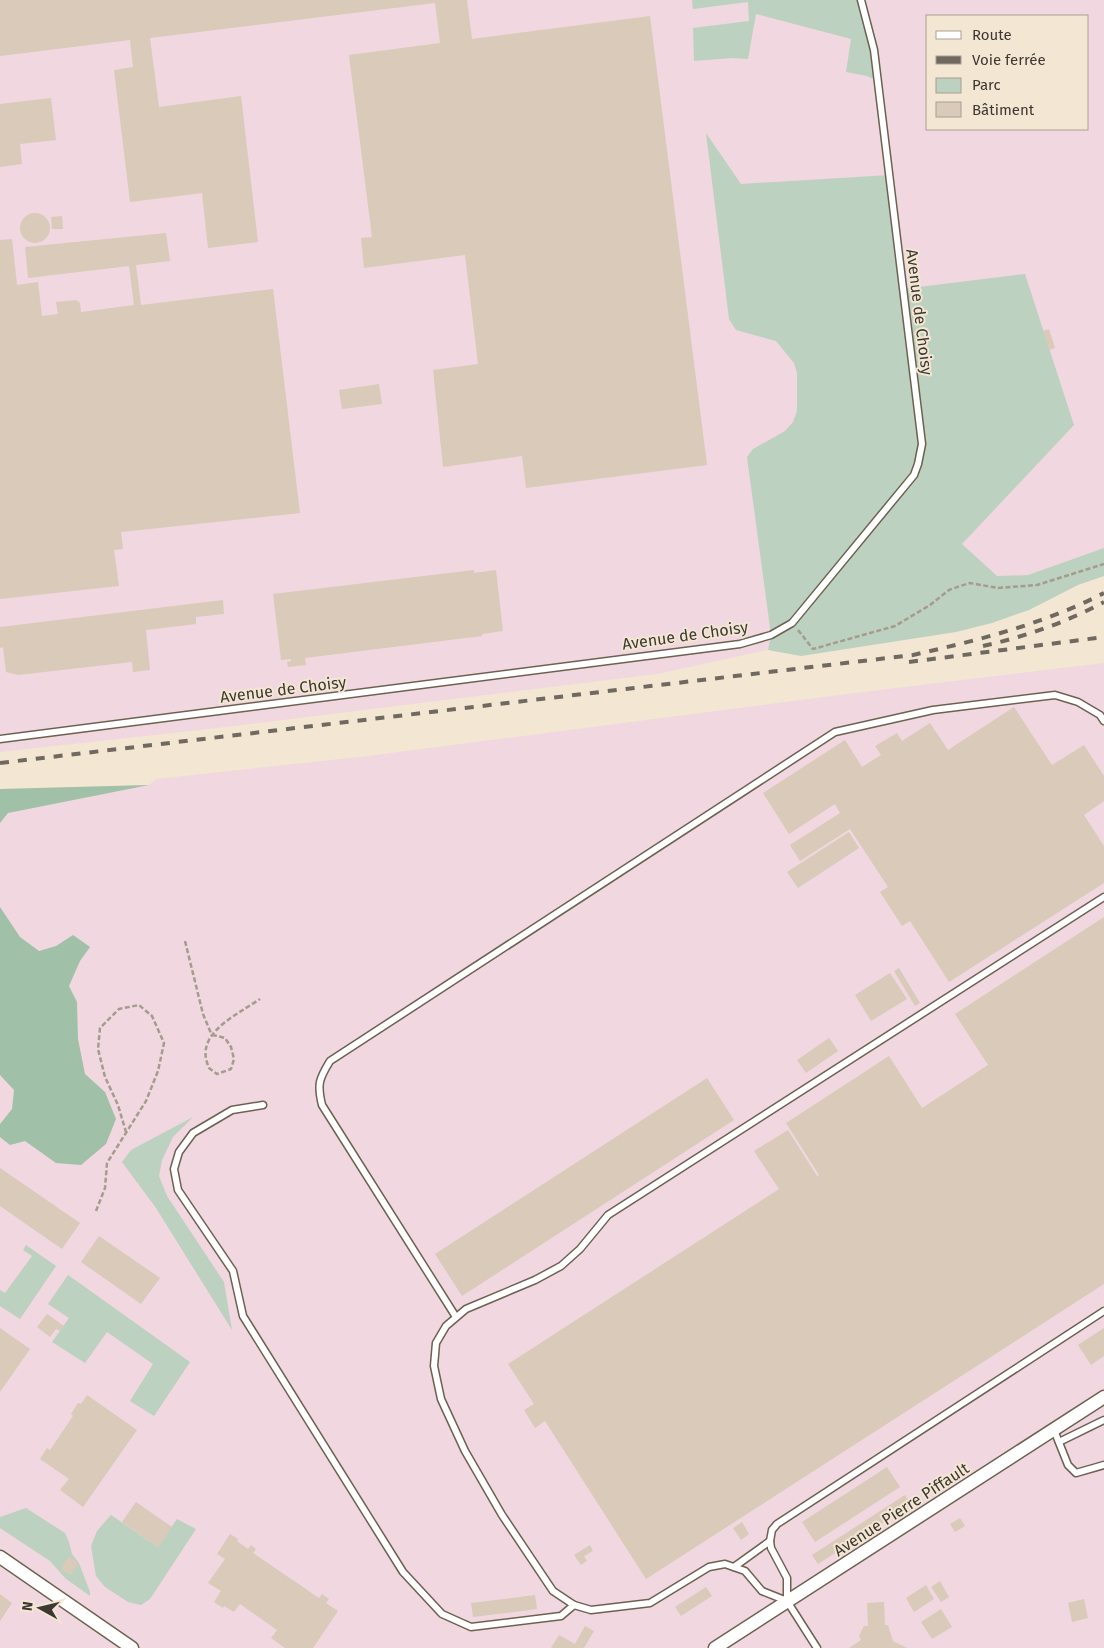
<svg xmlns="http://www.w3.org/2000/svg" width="1104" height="1648" viewBox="0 0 1104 1648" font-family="'Fira Sans',sans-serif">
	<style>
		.industrial { fill: #f0d7e0; fill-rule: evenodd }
		.green { fill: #bcd1c0 }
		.forest { fill: #a0c1a7 }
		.building { fill: #dacab9 }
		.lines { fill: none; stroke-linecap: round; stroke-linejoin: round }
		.service-casing { stroke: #6d6251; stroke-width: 9 }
		.minor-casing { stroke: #6d6251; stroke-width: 15 }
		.path { stroke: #a69c8e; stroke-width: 2.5; stroke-dasharray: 5 2.5; stroke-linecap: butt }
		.service { stroke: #fff; stroke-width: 6 }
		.minor { stroke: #fff; stroke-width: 12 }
		.rail { stroke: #70695f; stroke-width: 4; stroke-dasharray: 9 9; stroke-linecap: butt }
		.labels { text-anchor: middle; stroke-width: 4; stroke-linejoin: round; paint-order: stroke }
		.street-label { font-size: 16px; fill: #3d3831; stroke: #f3e6d3 }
	</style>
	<rect width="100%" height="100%" fill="#f3e6d3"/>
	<g class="industrial">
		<path d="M0,0H1104V548L1028,575L997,576L768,650L657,674L209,729L0,752ZM928,16H1088V129H928Z"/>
		<path d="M1104,663V1648H0V789L149,785L156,779L368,756L847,694Z"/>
	</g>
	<g class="green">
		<path d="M692,0H861L878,81L867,76L846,72L851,39L756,14L748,59L732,58L694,61L693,28L749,21L748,2L693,9Z"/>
		<path d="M706,133L741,184L889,175L903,289L1025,274L1074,425L962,544L997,576L1028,575L1104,548V576L1078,585L1029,610L992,623L956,632L801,656L768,650L771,635L747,457L753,449L785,431L793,422L797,411V373L794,363L776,341L736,330L729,319Z"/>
		<path d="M193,1117L173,1137L162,1160L159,1176L167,1196L224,1282L232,1330L156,1208L122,1162L131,1150Z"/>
		<path d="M26,1245L56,1266L20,1319L0,1306V1290L5,1293L32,1256L23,1250Z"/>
		<path d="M68,1275L190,1362L154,1416L130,1401L153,1364L107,1332L85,1363L52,1342L69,1318L48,1304Z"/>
		<path d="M26,1508L65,1533L69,1542L72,1554L79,1563L90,1592V1596L65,1578L50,1561L0,1528V1517Z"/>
		<path d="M111,1515L158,1547L177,1519L196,1529L150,1599L141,1605L128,1602L105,1587L96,1576L91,1546L97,1531Z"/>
	</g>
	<g class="forest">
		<path d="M149,785L8,813L0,823V789Z"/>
		<path d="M0,907L20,937L39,951L56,946L73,935L90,947L80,961L69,986L77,1002L78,1039L85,1074L105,1092L116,1119L106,1144L81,1165L56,1163L25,1141L10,1145L0,1137V1124L12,1109L14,1090L0,1075Z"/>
	</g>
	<g class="building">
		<path d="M0,0H467L472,39L650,16L707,465L526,488L522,456L443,467L433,370L478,364L465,255L364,268L361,238L372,237L349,55L440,43L435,3L150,38L159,107L241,96L258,242L208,248L202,193L130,202L114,70L133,67L130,40L0,56Z"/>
		<path d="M51,98L56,140L20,144L22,164L0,167V104Z"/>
		<circle cx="35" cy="228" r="15"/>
		<path d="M62,216L63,229H52L51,217Z"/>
		<path d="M166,233L170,261L136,265L141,305L273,289L300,513L121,532L123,549L114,550L119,586L0,599V240L12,239L17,285L38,282L42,316L58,314L56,302L76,300L80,303L81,312L134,305L129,266L28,278L25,247Z"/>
		<path d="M1049,329L1055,348L1049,350L1043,331Z"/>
		<path d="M379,384L382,404L342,409L339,390Z"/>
		<path d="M474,570V573L496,570L503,631L482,634V636L305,658L306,665L288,667L287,662L291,661V659L281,660L273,594Z"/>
		<path d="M223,600L224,614L196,617V624L146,630L150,670L133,672L132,662L18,675L6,672L3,647L0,648V627Z"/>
		<path d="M1014,707L1052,765L1084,745L1104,776V801L1084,815L1104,846V883L949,982L910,921L902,926L880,892L888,887L850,829L800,861L790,845L840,813L835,804L789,834L763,793L845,740L862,767L881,755L875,746L897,733L902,741L930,723L948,750Z"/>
		<path d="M849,832L859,848L798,888L787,872Z"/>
		<path d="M1104,917V1284L646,1579L545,1421L535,1428L524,1410L534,1404L508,1364L779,1189L754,1151L788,1130L817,1176L819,1175L786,1123L889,1056L922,1108L988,1065L955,1014Z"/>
		<path d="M899,968L920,1003L915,1006L894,971Z"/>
		<path d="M890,973L907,999L871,1021L855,995Z"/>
		<path d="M829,1038L838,1051L806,1073L797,1060Z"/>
		<path d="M707,1078L734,1120L462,1296L435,1254Z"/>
		<path d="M0,1168L80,1223L62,1249L0,1206Z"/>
		<path d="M99,1236L160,1278L141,1304L81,1262Z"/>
		<path d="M47,1314L64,1326L60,1331L56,1329L50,1337L37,1327Z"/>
		<path d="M0,1328L30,1349L0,1392Z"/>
		<path d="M1104,1328V1356L1091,1365L1078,1345Z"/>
		<path d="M87,1395L137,1430L83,1507L60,1490L69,1479L40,1459L47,1448L50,1450L73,1416L71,1414L78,1403L81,1404Z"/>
		<path d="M887,1467L900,1487L815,1542L802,1522Z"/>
		<path d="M905,1495L911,1505L818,1564L812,1555Z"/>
		<path d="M136,1502L172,1527L158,1547L122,1522Z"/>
		<path d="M960,1518L965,1526L955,1532L950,1524Z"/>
		<path d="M742,1522L749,1534L741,1540L733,1528Z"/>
		<path d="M230,1534L238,1539L237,1541L248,1549L251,1545L256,1549L253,1553L319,1598L322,1594L329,1599L326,1603L338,1611L313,1648H285L271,1638L277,1630L240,1604L234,1612L224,1606L223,1608L214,1602L221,1591L208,1583L225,1559L217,1554Z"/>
		<path d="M590,1545L593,1551L584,1556L587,1561L581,1565L574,1555Z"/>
		<path d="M69,1556L79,1563L71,1575L61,1569Z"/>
		<path d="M940,1581L949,1597L941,1602L931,1587Z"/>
		<path d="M926,1585L934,1599L914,1612L906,1598Z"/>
		<path d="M706,1587L712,1596L681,1616L675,1607Z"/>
		<path d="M0,1594L12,1603L0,1621Z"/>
		<path d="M535,1595L537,1609L473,1617L471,1603Z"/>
		<path d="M1084,1599L1088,1618L1072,1622L1068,1603Z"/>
		<path d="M884,1602L885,1625H888L893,1641L907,1648H849L861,1640L859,1636L864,1626H868L867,1603Z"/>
		<path d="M941,1609L952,1627L932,1639L921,1622Z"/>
		<path d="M585,1626L594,1631L584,1648H551L559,1635L575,1644Z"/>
	</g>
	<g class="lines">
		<g class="service-casing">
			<g id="service">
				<path d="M0,739L740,644L771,635L792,623L914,475L918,464L922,444L874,50L861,0"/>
				<path d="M263,1105L232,1110L193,1133L179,1152L174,1169L178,1190L233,1271L243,1316L403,1572L442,1614L471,1627L561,1616L574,1605"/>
				<path d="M456,1317L322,1105C317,1084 319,1079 330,1061L835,732L933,710L1055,695L1078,702L1100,715L1104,721"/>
				<path d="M1054,1430L1068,1465L1076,1473L1104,1465"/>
				<path d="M1059,1442L1104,1420"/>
				<path d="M734,1567L770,1541"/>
				<path d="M787,1601L762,1591L745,1571L725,1564L709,1567L650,1603L591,1610L574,1605L553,1591L502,1515L465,1451L441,1399L434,1366L436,1343L446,1326L466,1309L535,1280L561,1266L580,1249L608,1215L1104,897"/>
				<path d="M817,1648L787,1601V1578L771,1548L770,1541L772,1530L777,1524L1104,1311"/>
			</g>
		</g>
		<g class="minor-casing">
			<g id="minor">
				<path d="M0,1557L132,1648"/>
				<path d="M715,1648L1104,1397"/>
			</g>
		</g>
		<g class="path">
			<path d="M798,630L813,649L895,626L930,605L949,590L960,586L970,583L998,588L1037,585L1104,564"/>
			<path d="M185,941L203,1014L210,1031L213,1035L225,1038L231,1047L234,1059L231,1069L217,1074L209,1068C206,1061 204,1053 207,1045C212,1026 244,1010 260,999"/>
			<path d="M96,1211L105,1188L107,1163L146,1101L158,1071L164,1043L152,1016L139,1005L119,1009L100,1028L98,1049L105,1077L118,1105L126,1132"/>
		</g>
		<use href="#service" class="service"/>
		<use href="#minor" class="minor"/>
		<g class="rail">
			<path d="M983,646C1024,637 1067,622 1104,602"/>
			<path d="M909,662L1104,637"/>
			<path d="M0,763L913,655C979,640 1044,624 1104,593"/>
		</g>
	</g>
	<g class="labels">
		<g class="street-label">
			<text transform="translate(920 312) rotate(83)" y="6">Avenue de Choisy</text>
			<text transform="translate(685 635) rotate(-8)" y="6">Avenue de Choisy</text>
			<text transform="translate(283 689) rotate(-7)" y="6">Avenue de Choisy</text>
			<text transform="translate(901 1509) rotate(-33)" y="6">Avenue Pierre Piffault</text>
		</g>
	</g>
	<rect x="926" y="15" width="162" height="115" fill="#f3e6d3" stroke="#aaa092"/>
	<rect x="936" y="31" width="25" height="8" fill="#ffffff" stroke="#aaa092"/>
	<text x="972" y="40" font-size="15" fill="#3d3831">Route</text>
	<rect x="936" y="56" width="25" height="8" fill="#70695f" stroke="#aaa092"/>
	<text x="972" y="65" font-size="15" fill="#3d3831">Voie ferrée</text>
	<rect x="936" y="78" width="25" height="15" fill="#bcd1c0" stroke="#aaa092"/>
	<text x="972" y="90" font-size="15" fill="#3d3831">Parc</text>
	<rect x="936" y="102" width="25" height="15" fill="#dacab9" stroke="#aaa092"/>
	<text x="972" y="115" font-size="15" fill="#3d3831">Bâtiment</text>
	<g transform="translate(40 1608) rotate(278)" stroke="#f3e6d3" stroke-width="4" paint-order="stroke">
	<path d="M0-4L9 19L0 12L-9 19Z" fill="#3d3831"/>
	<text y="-8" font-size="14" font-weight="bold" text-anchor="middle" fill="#3d3831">N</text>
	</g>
</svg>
